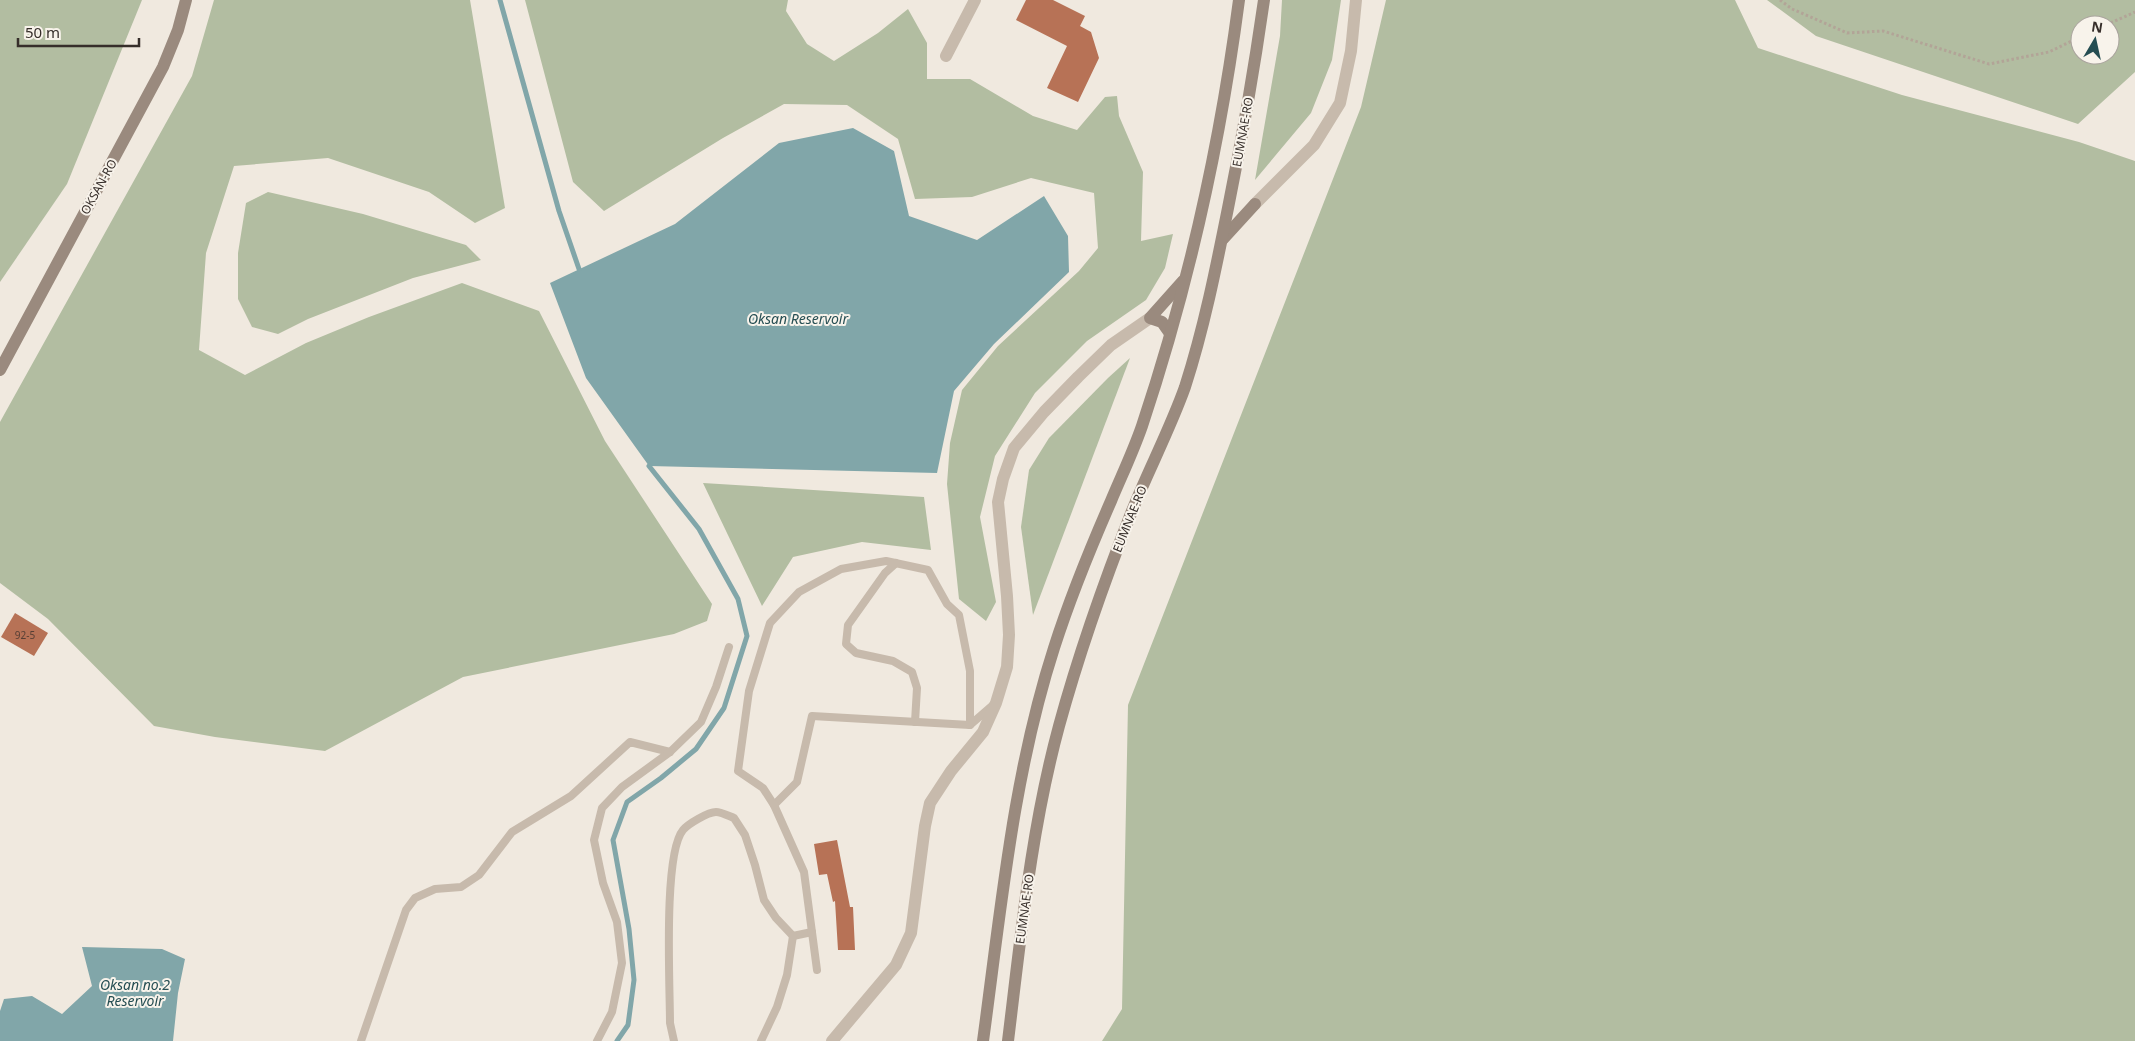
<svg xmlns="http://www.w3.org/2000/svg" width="2135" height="1041" viewBox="0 0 2135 1041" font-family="'Noto Sans',sans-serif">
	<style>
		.green { fill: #b2bda1; fill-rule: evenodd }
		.water { fill: #81a6a9 }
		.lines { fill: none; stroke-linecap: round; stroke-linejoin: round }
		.stream { stroke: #81a6a9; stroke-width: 5 }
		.building { fill: #b77256 }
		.path { stroke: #b2a497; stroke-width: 3; stroke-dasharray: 2.5 2.5; stroke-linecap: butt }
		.lane { stroke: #c7baac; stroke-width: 8 }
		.street { stroke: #c7baac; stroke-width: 12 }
		.secondary { stroke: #9a8a7e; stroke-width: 12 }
		.labels { text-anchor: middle; stroke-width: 4; stroke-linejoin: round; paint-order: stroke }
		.number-label { font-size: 10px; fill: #563f35 }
		.street-label { font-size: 12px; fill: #362e2a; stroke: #f8f3eb }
		.water-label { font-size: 14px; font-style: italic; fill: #254d52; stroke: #f8f3eb }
	</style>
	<rect width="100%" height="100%" fill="#f0e9df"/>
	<g class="green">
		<path d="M0,0H142L67,184L0,282Z"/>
		<path d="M214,0H470L505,208L475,223L429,192L328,158L234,166L206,253L199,350L245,375L306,343L369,317L462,283L539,311L605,441L712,604L707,621L674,634L463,677L325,751L215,737L154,726L48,619L0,583V422L192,76Z"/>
		<path d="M525,0H788L786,11L807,44L834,61L878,33L908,9L927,43V79H970L1033,116L1077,130L1105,97L1117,96L1119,116L1143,172L1141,241L1173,234L1165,268L1146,300L1087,341L1035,393L995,456L980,517L996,602L986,621L959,599L947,484L950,443L962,390L998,346L1079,271L1098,248L1094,193L1031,178L972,197L915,199L898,139L847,105L784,104L723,138L604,211L573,182Z"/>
		<path d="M1282,0H1341L1332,60L1311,113L1255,180L1280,36Z"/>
		<path d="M1386,0H1735L1758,48L1902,95L2079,142L2135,161V1041H1102L1122,1009L1128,705L1361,107Z"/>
		<path d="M1767,0H2135V72L2078,124L1816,36ZM2080,25H2110V55H2080Z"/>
		<path d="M268,192L363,214L466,245L481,260L413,278L308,319L278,334L252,327L238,299V253L246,203Z"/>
		<path d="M1130,358L1033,615L1021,527L1029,470L1049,438L1108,378Z"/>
		<path d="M703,483L924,497L931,550L862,542L793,557L762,606Z"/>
	</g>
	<g class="water">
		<path d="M853,128L894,151L909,216L977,240L1044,196L1068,236L1069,272L994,344L954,391L937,473L649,466L586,378L550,283L675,224L779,143Z"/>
		<path d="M82,947L162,949L185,959L178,993L173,1041H0V1011L4,999L32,996L62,1014L92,986Z"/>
	</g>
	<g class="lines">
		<g class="stream">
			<path d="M500,0L559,211L579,269"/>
			<path d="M617,1041L628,1025L634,980L629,929L613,840L627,802L661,778L696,749L724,708L747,636L738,599L699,529L649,466"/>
		</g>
	</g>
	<g class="building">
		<path d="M1026,0H1053L1085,16L1080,26L1091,32L1099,58L1078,102L1047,88L1067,46L1016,20Z"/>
		<path d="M15,613L48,633L34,656L1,637Z"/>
		<path d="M837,840L850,907H853L855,950H838L835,901L833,902L827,874L819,875L814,844Z"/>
	</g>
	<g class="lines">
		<g class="path">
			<path d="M1780,0L1792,9L1847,33L1883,31L1989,64L2049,52L2080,37"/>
			<path d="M2106,25L2135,12"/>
		</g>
		<g class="lane">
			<path d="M896,563L885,573L848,625L846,644L856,653L893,661L912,672L917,688L915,722"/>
			<path d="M774,805L797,782L812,716L970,725L993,705"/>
			<path d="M793,936L812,932"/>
			<path d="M817,970L804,872L774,805L763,788L738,771L749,691L770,623L799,592L841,569L886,561L928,570L947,604L959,615L970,671V725"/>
			<path d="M361,1041L406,910L415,898L435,889L461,887L479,875L512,832L571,796L630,742L670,752"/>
			<path d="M597,1041L612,1012L622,963L617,922L603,883L594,840L602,808L622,787L670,752L701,722L716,687L729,647"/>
			<path d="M674,1041L670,1023C670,987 663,854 683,830C688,824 708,812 716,812C721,812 729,816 734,818L745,835L755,865L764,900L776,918L793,936"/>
			<path d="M761,1041L777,1007L787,975L793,936"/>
		</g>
		<g class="street">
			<path d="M946,56L975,0"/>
			<path d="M1255,204L1314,145L1340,103L1351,51L1356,0"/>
			<path d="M832,1041L896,965L911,933L925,826L930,803L951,771L983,732L996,703L1007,667L1009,635L1007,596L998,502L1003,479L1014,448L1044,412L1078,377L1111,345L1150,318"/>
		</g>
		<g class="secondary">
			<path d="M1223,239L1255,204"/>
			<path d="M1169,332L1162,322L1150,318L1183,281"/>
			<path d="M0,370L163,67L178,30L186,0"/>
			<path d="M983,1041C1001,909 1013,775 1054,648C1070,598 1090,549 1111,501C1121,477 1133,452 1142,426C1188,288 1220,145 1239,0"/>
			<path d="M1008,1041C1021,935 1031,829 1059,726C1079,653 1104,582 1132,511C1149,469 1170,429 1185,387C1204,328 1216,268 1228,208C1242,139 1254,70 1264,0"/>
		</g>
	</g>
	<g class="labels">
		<g class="number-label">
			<text x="25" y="639">92-5</text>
		</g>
		<g class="street-label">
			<text transform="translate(1243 132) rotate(-80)" y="4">EUMNAE-RO</text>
			<text transform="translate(99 187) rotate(-61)" y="4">OKSAN-RO</text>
			<text transform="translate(1130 519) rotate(-68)" y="4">EUMNAE-RO</text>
			<text transform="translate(1025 909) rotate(-82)" y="4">EUMNAE-RO</text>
		</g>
		<g class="water-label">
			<text x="798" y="324">Oksan Reservoir</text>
			<text x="135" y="990">Oksan no.2<tspan x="135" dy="16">Reservoir</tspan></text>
		</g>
	</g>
	<g transform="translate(2095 40) rotate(9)"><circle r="24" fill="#f8f3eb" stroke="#aaa49e"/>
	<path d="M0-4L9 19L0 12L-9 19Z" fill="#254d52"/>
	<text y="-8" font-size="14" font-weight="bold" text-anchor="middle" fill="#362e2a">N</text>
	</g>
	<path d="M18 38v8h121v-8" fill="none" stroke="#362e2a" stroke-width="2.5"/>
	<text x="25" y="38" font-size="15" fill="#362e2a" stroke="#f8f3eb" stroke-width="4" paint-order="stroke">50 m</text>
</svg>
